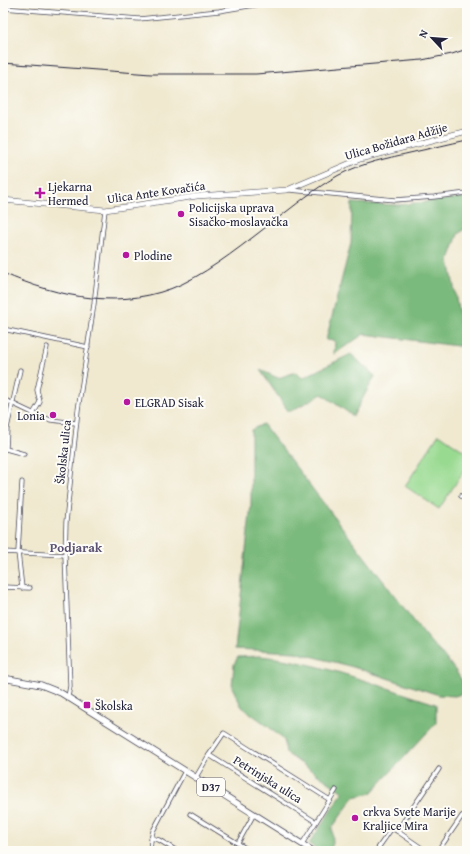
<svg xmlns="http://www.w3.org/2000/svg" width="470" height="854" font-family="'Gentium Book Plus',serif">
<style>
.green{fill:#99da91;stroke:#5e7e66}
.forest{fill:#7aba7b;stroke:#4e6e5b}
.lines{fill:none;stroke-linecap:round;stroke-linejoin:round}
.street-casing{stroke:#414051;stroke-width:5}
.secondary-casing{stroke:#414051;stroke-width:6}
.primary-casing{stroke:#414051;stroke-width:7}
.street{stroke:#fff;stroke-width:3.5}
.secondary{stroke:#fff;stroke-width:5}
.primary{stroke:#fff;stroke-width:5.5}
.rail{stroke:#22223b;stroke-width:1}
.poi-dot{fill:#b5179e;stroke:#fdfcf7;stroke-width:1.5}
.labels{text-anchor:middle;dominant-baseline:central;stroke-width:4;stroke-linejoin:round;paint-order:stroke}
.shield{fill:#fdfcf7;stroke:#646373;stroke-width:1}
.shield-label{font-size:11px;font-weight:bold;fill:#22223b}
.street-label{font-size:12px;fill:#22223b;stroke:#fdfcf7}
.poi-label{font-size:12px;fill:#22223b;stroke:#fdfcf7;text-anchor:start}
.neighbourhood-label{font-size:13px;font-weight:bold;fill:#5b5172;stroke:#fdfcf7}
</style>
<rect width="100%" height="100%" fill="#fdfcf7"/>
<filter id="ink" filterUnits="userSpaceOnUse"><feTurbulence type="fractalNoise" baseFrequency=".025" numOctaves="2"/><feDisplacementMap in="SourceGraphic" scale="8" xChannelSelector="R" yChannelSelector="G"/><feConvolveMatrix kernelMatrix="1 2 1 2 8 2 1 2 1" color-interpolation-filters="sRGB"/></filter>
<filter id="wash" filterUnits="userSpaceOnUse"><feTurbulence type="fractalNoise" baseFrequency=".012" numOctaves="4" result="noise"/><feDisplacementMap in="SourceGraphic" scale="16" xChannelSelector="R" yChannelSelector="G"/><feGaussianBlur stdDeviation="0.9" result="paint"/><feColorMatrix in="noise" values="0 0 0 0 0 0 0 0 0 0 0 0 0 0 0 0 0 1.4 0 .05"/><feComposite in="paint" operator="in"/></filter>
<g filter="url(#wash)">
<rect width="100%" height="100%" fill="#f0e9d0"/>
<g class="green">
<path d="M3,408L10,411L6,426L3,425Z"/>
<path d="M439,434L467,453V466L439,509L405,486Z"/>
</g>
<g class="forest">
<path d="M467,197V227L458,234L449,260L465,347L364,334L334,354L335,341L326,340L351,243L352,203L399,205Z"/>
<path d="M351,354L375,376L353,416L322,394L289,412L260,370L278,378L296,372L302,378Z"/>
<path d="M263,424L427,638C442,655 459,670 467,692L455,696L439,695L353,667L295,652L235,649L251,505V430Z"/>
<path d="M260,656C321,662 378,686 436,704V723L371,793L354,797L332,828L333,843L330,851H321L309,844L343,792L286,753L284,740L269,727L242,707L232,687L234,664L238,657Z"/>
</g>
</g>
<g filter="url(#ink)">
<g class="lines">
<defs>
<g id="street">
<path d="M3,8L139,19L219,11L267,3"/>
<path d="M290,190L395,200L434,197L467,193"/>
<path d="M3,329L88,347"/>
<path d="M20,370L7,428L6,449L24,454"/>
<path d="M3,399L41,417L51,420L76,423"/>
<path d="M33,414L40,402L37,390L47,347"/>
<path d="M461,496L467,500"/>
<path d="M3,552L65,555"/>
<path d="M3,587L30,588"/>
<path d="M22,588L18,552L22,482"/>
<path d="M68,697L70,686L65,555L66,522L78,410L94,304L105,210"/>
<path d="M209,755L224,733L330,800"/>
<path d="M196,777L209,755L316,822L302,844"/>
<path d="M190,814L250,851"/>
<path d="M316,822L336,790"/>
<path d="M397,831L426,851"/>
<path d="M151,838L159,840L177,851"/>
<path d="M238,843L254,814"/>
<path d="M150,851L151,840L153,831L185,771"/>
<path d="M376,851L392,828L397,831L439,769"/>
<path d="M438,851L462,816L467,813"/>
</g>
<path id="secondary" d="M3,200L105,210L197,196L287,190L360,159L467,131"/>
<path id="primary" d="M3,678L41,685L61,693L313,851"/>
</defs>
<use href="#street" class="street-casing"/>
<use href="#secondary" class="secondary-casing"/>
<use href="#primary" class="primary-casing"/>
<use href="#street" class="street"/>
<use href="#secondary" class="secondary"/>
<use href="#primary" class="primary"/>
<g class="rail">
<path d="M3,63L151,74H256L422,60L452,54L467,49"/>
<path d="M3,273C59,298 124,311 182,284C215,268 245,243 274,221C296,205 315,188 339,175C362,163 388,158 414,152C432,148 449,144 467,140"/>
</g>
</g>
</g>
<g class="poi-dot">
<path d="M38 187h4v4h4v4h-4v4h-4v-4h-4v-4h4z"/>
<circle cx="181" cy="214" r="4"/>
<circle cx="126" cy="255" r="4"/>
<circle cx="127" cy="402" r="4"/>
<circle cx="53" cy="415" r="4"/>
<rect x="83" y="701" width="8" height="8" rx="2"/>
<circle cx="355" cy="818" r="4"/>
</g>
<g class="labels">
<rect class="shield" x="197" y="778" width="28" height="18" rx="3"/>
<g class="shield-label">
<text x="211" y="787">D37</text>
</g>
<g class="street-label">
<text transform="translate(396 141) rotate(-16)">Ulica Božidara Adžije</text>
<text transform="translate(156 192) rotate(-8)">Ulica Ante Kovačića</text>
<text transform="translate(63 452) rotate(-84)">Školska ulica</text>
<text transform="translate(268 779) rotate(32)">Petrinjska ulica</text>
</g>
<g class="poi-label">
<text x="48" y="186">Ljekarna<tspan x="48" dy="14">Hermed</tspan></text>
<text x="189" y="207">Policijska uprava<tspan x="189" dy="14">Sisačko-moslavačka</tspan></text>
<text x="134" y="255">Plodine</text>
<text x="135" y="402">ELGRAD Sisak</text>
<text x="45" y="415" text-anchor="end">Lonia</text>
<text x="95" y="705">Školska</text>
<text x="363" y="811">crkva Svete Marije<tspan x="363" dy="14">Kraljice Mira</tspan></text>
</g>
<g class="neighbourhood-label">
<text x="76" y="547">Podjarak</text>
</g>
</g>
<rect width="470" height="854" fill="none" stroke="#fdfcf7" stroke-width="16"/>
<g transform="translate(432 38) rotate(296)" stroke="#fdfcf7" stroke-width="3" paint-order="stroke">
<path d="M0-3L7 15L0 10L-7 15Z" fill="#22223b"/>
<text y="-6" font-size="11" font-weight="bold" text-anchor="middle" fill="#22223b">N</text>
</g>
</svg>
